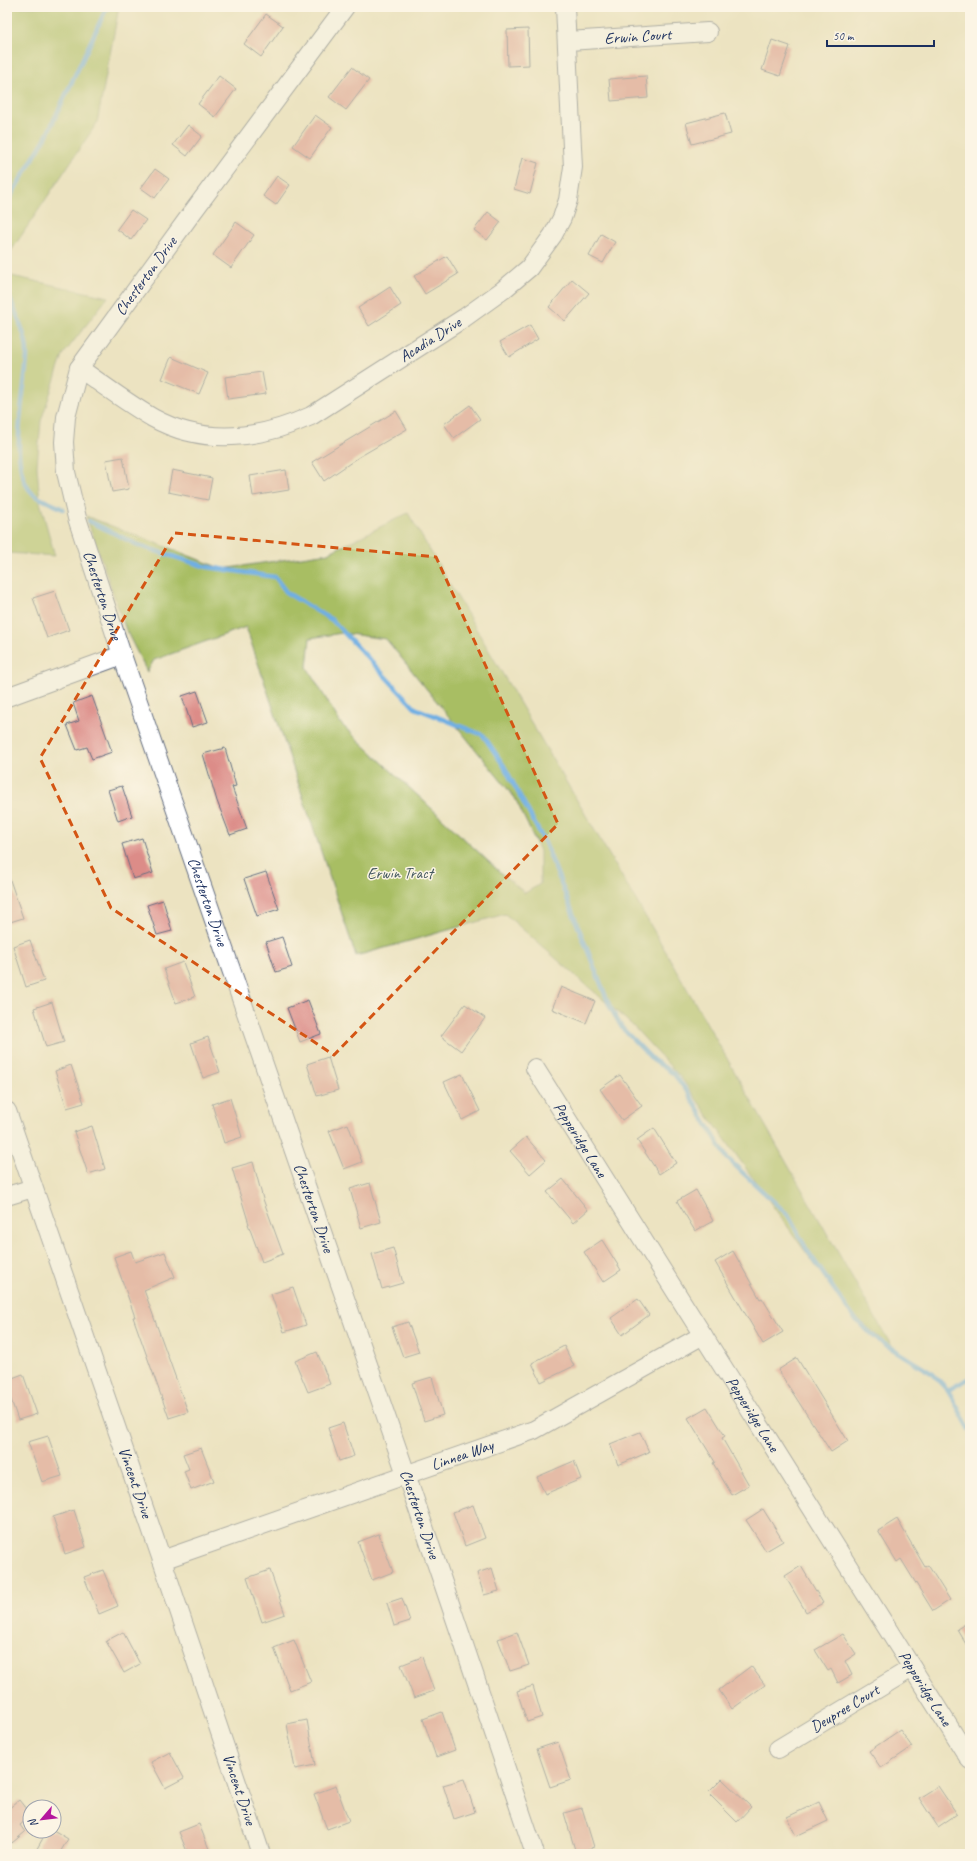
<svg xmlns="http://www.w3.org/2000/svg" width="977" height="1861" font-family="Caveat,sans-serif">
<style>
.green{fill:#a8be63;stroke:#627660;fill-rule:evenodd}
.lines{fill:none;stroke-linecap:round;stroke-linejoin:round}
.stream{stroke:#6fafe3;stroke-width:4.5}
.building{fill:#dc8c88}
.minor-casing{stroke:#646e81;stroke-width:20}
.minor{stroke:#fff;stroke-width:18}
.marked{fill:none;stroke:#d45514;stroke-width:3;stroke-dasharray:8 5;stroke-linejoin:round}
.labels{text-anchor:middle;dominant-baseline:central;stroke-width:3;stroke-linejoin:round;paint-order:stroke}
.street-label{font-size:16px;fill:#1b2f5e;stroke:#fcf5e5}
.park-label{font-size:16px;fill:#455a60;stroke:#fcf5e5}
</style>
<rect width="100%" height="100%" fill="#fcf5e5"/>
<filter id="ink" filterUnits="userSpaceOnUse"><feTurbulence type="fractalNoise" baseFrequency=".025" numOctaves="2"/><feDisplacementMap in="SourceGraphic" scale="8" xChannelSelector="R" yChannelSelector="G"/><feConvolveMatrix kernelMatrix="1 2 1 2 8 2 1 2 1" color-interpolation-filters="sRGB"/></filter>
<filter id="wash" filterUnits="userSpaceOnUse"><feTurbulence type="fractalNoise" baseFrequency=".012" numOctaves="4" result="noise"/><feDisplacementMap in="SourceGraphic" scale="16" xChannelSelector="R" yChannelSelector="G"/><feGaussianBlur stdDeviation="0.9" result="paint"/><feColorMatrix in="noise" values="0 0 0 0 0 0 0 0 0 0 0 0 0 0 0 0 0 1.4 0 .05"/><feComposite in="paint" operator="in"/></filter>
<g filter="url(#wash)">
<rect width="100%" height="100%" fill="#ece3c1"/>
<g class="green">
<path d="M7,7H119L97,123L7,257Z"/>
<path d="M7,275L108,297L63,355L41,421L37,466L40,502L55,556L7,553Z"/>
<path d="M408,513L654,931L895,1352L845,1307L682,1079L632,1025L505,914L356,956L246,627L154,660L147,672L126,630L86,516L223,569L328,553ZM342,633L386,639L515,798L540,851V884L525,893L503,875L341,724L307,667L310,638Z"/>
</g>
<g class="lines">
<g class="stream">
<path d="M7,202L46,137L107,7"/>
<path d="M7,291C13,307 27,335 27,352C27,387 5,467 33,494C41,500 54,504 63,509"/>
<path d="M89,521L140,546L207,567L275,577L287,593L332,620L415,708L483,735L504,766L545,843L610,1007L622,1028L653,1060L673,1073L689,1094L727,1158L788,1215L807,1250L853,1317L878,1340L933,1374L948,1390L970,1430"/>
<path d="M948,1390L970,1378"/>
</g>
</g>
<g id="blocks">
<g class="building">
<path d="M266,14L283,26L261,57L244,44Z"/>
<path d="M528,29L529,65L508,66L507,30Z"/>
<path d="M772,40L790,46L780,76L762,70Z"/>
<path d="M352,67L369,80L346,110L329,97Z"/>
<path d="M219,76L236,89L215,117L198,104Z"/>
<path d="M646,76L648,98L611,101L609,79Z"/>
<path d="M725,113L731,134L692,144L686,123Z"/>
<path d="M315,115L332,127L310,158L293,146Z"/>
<path d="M188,125L202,136L187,156L173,145Z"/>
<path d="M522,158L538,163L530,194L514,189Z"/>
<path d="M155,169L169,179L155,198L141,188Z"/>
<path d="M277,176L290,185L276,205L263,196Z"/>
<path d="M131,210L146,220L131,240L117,229Z"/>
<path d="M488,212L501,222L487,240L474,230Z"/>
<path d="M236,222L254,235L231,268L213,255Z"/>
<path d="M601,234L615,242L603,263L589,256Z"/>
<path d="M447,256L458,274L425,294L414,276Z"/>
<path d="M572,279L589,293L565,321L549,307Z"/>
<path d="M390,287L401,305L369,326L358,308Z"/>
<path d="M530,325L538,339L509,357L500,342Z"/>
<path d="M171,357L208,373L199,394L162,379Z"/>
<path d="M262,372L266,394L228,399L225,377Z"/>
<path d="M470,405L480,419L454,438L444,424Z"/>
<path d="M396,411L407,429L359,457L324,481L312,462Z"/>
<path d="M123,457L129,489L112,492L106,460Z"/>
<path d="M172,470L212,478L208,500L168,492Z"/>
<path d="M286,470L289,490L253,496L250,476Z"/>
<path d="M55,591L69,630L47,638L33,598Z"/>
<path d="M197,691L208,722L192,727L182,696Z"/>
<path d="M92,696L112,752L92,759L87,747L77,750L67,725L79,721L73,703Z"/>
<path d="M225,748L236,786L232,787L247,829L230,835L217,801L203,754Z"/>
<path d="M122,786L132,816L118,821L108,790Z"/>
<path d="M142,838L153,873L133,879L122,844Z"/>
<path d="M266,872L279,909L257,916L244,879Z"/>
<path d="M7,877H9L23,918L7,923Z"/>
<path d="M163,900L172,931L157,935L147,905Z"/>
<path d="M282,937L292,967L276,972L266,942Z"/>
<path d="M30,940L44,981L26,987L13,946Z"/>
<path d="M183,962L195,997L176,1003L164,969Z"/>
<path d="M561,987L595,1001L586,1023L552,1009Z"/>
<path d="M308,1000L321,1034L300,1042L287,1008Z"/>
<path d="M52,1002L64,1042L46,1047L34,1008Z"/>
<path d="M465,1004L485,1018L461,1051L441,1036Z"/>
<path d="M208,1037L220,1072L203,1078L191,1043Z"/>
<path d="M328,1057L338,1090L317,1096L307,1064Z"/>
<path d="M71,1065L84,1103L67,1108L55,1071Z"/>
<path d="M462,1074L480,1111L462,1120L444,1082Z"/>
<path d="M620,1075L642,1106L622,1120L600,1089Z"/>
<path d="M230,1098L242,1137L224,1143L212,1104Z"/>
<path d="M348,1124L362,1162L344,1169L329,1131Z"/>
<path d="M92,1126L105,1169L88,1174L74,1132Z"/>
<path d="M654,1128L676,1163L659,1174L637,1140Z"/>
<path d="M526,1137L546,1160L530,1174L510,1151Z"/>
<path d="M253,1162L263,1199L283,1254L262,1262L248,1224H249L232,1168Z"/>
<path d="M563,1179L588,1210L573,1223L547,1192Z"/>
<path d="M370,1183L381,1222L361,1228L350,1189Z"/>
<path d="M696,1190L713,1221L695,1231L677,1201Z"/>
<path d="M602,1240L621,1270L603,1282L584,1252Z"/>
<path d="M393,1248L403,1283L382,1289L372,1254Z"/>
<path d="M131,1251L135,1262L165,1252L175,1277L144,1290L188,1412L169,1418L133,1317H135L114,1257Z"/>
<path d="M733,1251L760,1299L762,1298L783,1332L763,1344L715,1262Z"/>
<path d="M293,1287L306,1325L284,1332L271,1294Z"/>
<path d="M638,1299L649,1315L622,1335L611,1318Z"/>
<path d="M408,1322L419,1352L403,1357L392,1327Z"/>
<path d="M564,1346L574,1366L541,1382L532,1363Z"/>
<path d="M317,1352L330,1384L308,1392L295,1361Z"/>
<path d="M797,1358L848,1441L831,1452L778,1370Z"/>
<path d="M23,1374L37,1414L18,1420L7,1388V1380Z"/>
<path d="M432,1377L443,1415L424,1421L412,1383Z"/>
<path d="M707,1407L725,1436L722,1438L749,1485L732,1495L713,1463L715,1462L688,1418Z"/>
<path d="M343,1423L354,1456L339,1461L328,1428Z"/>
<path d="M640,1432L649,1452L618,1465L610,1444Z"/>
<path d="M48,1436L62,1476L42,1482L28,1442Z"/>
<path d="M201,1448L214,1481L191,1490L184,1471L189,1469L183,1454Z"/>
<path d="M574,1461L581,1479L545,1494L537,1477Z"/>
<path d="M473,1505L485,1538L465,1546L453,1512Z"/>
<path d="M763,1509L783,1541L766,1551L746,1520Z"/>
<path d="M74,1510L86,1547L65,1554L53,1517Z"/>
<path d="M897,1519L925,1567L928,1565L950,1600L933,1611L901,1559L897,1562L878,1531Z"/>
<path d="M379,1534L393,1572L372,1580L358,1542Z"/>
<path d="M801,1566L823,1603L806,1612L785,1576Z"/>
<path d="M492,1568L499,1591L484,1595L477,1573Z"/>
<path d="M103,1570L118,1606L99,1614L84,1577Z"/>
<path d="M270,1570L285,1614L262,1622L247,1578Z"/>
<path d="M402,1598L410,1621L394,1626L387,1603Z"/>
<path d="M970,1621V1651L957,1629Z"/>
<path d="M123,1632L140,1664L124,1673L106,1641Z"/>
<path d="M517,1632L529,1665L510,1671L498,1639Z"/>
<path d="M843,1634L856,1654L845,1661L852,1675L838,1683L831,1669L828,1671L815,1650Z"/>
<path d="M294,1640L311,1682L290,1690L274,1648Z"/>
<path d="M422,1657L434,1691L414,1698L401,1665Z"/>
<path d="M751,1666L765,1685L732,1709L719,1690Z"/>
<path d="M533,1686L542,1717L527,1722L517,1691Z"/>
<path d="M442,1712L455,1750L436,1757L423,1719Z"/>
<path d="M307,1720L315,1765L295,1769L287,1724Z"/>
<path d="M900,1730L912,1747L881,1768L869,1751Z"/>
<path d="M558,1742L571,1780L550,1787L537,1749Z"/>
<path d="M170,1752L184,1778L165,1788L151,1762Z"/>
<path d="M464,1779L475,1812L454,1819L443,1785Z"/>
<path d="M722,1779L751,1807L737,1822L708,1793Z"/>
<path d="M336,1786L349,1821L327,1829L314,1794Z"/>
<path d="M938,1786L957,1814L938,1827L919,1798Z"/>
<path d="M19,1800L30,1814V1817L20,1825L25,1832L12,1843L7,1836V1810Z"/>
<path d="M819,1802L828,1821L796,1836L787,1817Z"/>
<path d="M582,1808L594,1847L576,1853L564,1813Z"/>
<path d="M199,1824L211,1854H188L179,1832Z"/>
<path d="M47,1831H55L68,1839L59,1854H34Z"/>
</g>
</g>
</g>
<g filter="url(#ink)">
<use href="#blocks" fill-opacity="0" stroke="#646e81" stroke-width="1"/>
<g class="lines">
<defs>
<g id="minor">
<path id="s1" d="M345,7L189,217L79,368L66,417L64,442L66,472L77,518L122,655L406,1474L535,1854"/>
<path id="s2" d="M568,41L708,32"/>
<path id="s3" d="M79,368C103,385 127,403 153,418C204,446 260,439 311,416L464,318L503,290L529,268L553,235L562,218L568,200L573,167L565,7"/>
<path d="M7,697L122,655"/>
<path id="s4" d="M535,1068L970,1760"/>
<path id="s5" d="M7,1111L162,1560L261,1854"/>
<path d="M7,1196L33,1188"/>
<path id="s6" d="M162,1560L534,1430L703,1335"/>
<path id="s7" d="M778,1749L912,1668"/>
</g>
</defs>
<use href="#minor" class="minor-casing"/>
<use href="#minor" class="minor"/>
</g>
</g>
<path d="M0 0H977V1861H0ZM175,533L436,557L558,824L334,1055L111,908L40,758Z" fill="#ece3c1" fill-opacity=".55" fill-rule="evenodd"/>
<path class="marked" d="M175,533L436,557L558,824L334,1055L111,908L40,758Z"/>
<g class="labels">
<g class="street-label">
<text stroke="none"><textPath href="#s2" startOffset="70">Erwin Court</textPath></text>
<text transform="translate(146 276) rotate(-54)">Chesterton Drive</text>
<text stroke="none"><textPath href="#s3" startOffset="395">Acadia Drive</textPath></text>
<text stroke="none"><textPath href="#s1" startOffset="683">Chesterton Drive</textPath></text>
<text stroke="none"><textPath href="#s1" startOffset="1007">Chesterton Drive</textPath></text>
<text stroke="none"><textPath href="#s4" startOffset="85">Pepperidge Lane</textPath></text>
<text stroke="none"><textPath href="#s1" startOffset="1331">Chesterton Drive</textPath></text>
<text stroke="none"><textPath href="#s4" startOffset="409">Pepperidge Lane</textPath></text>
<text stroke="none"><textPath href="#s6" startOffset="318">Linnea Way</textPath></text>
<text stroke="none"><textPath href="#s5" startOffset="393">Vincent Drive</textPath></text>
<text stroke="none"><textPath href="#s1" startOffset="1655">Chesterton Drive</textPath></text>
<text stroke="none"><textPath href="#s4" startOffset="733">Pepperidge Lane</textPath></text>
<text stroke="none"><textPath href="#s7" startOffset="78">Deupree Court</textPath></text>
<text stroke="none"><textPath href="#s5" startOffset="717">Vincent Drive</textPath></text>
</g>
<g class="park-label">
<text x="400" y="873">Erwin Tract</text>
</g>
</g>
<rect width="977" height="1861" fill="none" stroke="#fcf5e5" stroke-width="24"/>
<g transform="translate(42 1819) rotate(242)"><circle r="19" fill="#fcf5e5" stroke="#a2a6af"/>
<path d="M0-3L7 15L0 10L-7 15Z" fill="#b5179e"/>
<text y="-6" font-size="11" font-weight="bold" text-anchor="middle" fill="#1b2f5e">N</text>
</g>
<path d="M827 40v6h107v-6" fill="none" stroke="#1b2f5e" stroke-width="2"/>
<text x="833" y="40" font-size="12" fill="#1b2f5e" stroke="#fcf5e5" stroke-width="3" paint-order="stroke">50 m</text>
</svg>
